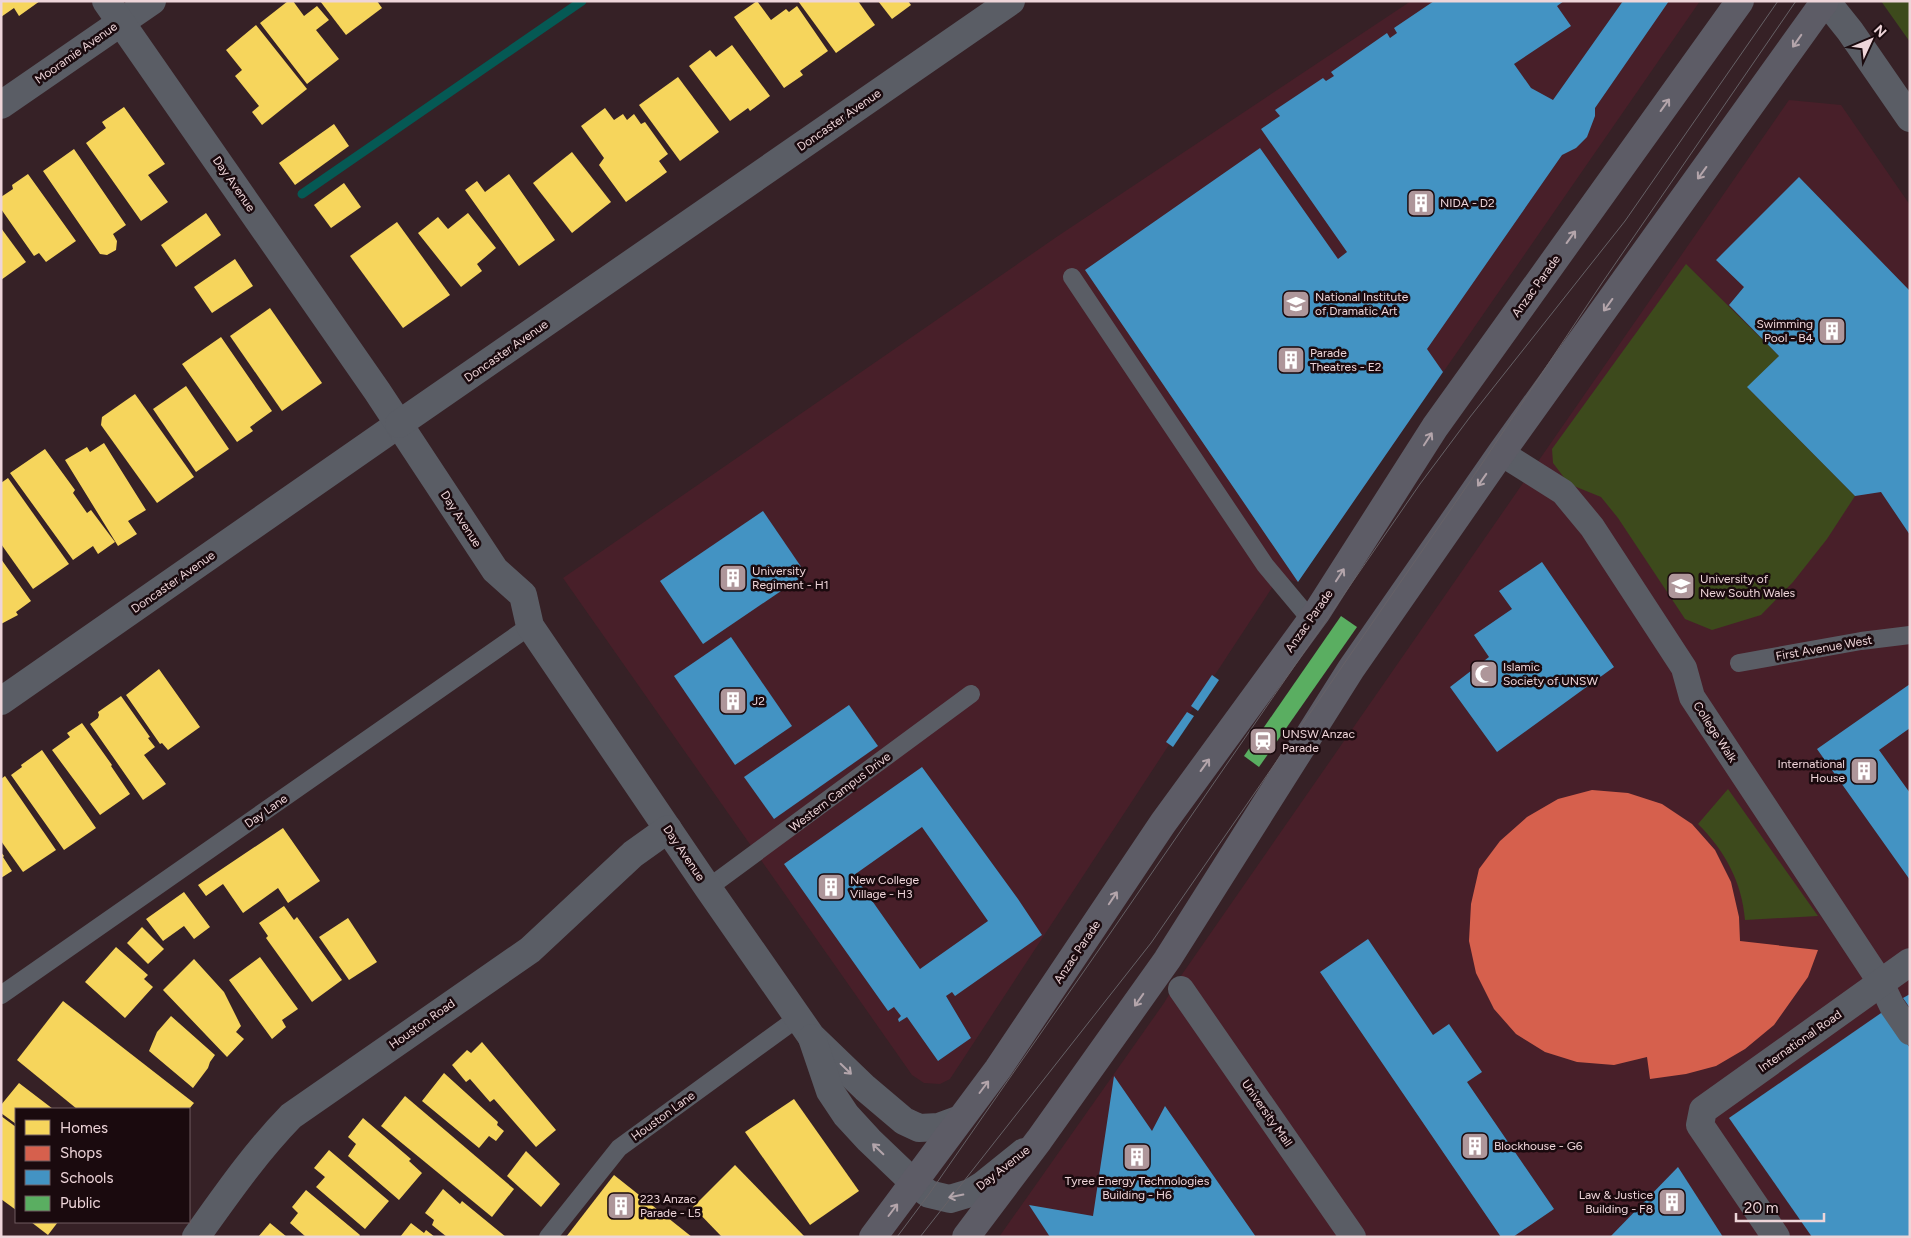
<svg xmlns="http://www.w3.org/2000/svg" width="1911" height="1238" font-family="Figtree,sans-serif">
<style>
.built{fill:#481f29}
.green{fill:#3d4a1c}
.homes{fill:#f6d55c}
.shops{fill:#d6604d}
.schools{fill:#4393c3;fill-rule:evenodd}
.public{fill:#5aae61}
.lines{fill:none;stroke-linecap:round;stroke-linejoin:round}
.stream{stroke:#055954;stroke-width:9}
.service{stroke:#5a5d65;stroke-width:18}
.pedestrian{stroke:#5a5d65;stroke-width:26}
.minor{stroke:#5a5d65;stroke-width:28}
.tertiary{stroke:#5a5d65;stroke-width:28}
.primary{stroke:#5d5c66;stroke-width:28}
.tram{stroke:#666166;stroke-width:1}
.oneway{stroke:#b4a5ab}
.oneway2{stroke:#b3a5ab}
.labels{text-anchor:middle;dominant-baseline:central;stroke-width:5;stroke-linejoin:round;paint-order:stroke}
.street-label{font-size:12px;fill:#eed5d9;stroke:#1a0a0e}
.poi-label{font-size:12px;fill:#eed5d9;stroke:#1a0a0e;text-anchor:start}
</style>
<rect width="100%" height="100%" fill="#362126"/>
<g class="built">
<path d="M1411,1H1700L1298,582L1279,577L950,1079L940,1084L924,1083L912,1075L563,578L1058,236Z"/>
<path d="M1789,100L1841,105L1910,205V1237H999L1164,1003L1176,983Z"/>
</g>
<g class="green">
<path d="M1881,1H1910V42Z"/>
<path d="M1686,264L1779,356L1748,388L1855,496L1827,539L1793,582L1761,615L1712,630L1685,619L1618,518L1601,497L1569,484L1553,463L1552,449Z"/>
<path d="M1728,789L1818,916L1745,920C1742,882 1725,851 1698,824Z"/>
</g>
<g class="homes">
<path d="M1,1H40L19,16L14,8L1,17Z"/>
<path d="M288,1H293L304,16L317,6L329,20L316,30L339,59L307,84L260,23Z"/>
<path d="M320,1H377L382,8L346,35Z"/>
<path d="M757,1L771,20L786,9L789,12L797,6L828,51L800,71L803,75L784,88L734,17Z"/>
<path d="M798,1H858L875,25L836,53Z"/>
<path d="M878,1H908L911,5L892,19Z"/>
<path d="M256,25L307,89L262,125L252,112L259,106L235,76L242,70L226,50Z"/>
<path d="M732,45L770,96L750,111L748,108L730,121L689,66L710,50L716,57Z"/>
<path d="M678,77L719,132L680,161L639,105Z"/>
<path d="M124,107L165,164L148,175L168,202L141,221L86,143L106,128L102,122Z"/>
<path d="M605,108L614,120L623,114L627,120L634,114L641,124L645,122L668,154L659,161L667,172L626,202L599,165L604,158L581,126Z"/>
<path d="M334,124L349,146L295,185L279,163Z"/>
<path d="M74,149L126,225L113,234L117,241L116,250L107,255L100,254L43,171Z"/>
<path d="M572,152L611,202L572,233L533,183Z"/>
<path d="M28,174L76,241L46,262L39,253L34,256L1,209V197L13,189L12,185Z"/>
<path d="M509,174L555,240L519,266L465,190L477,181L485,192Z"/>
<path d="M344,183L361,207L331,228L314,205Z"/>
<path d="M206,213L221,235L176,267L161,245Z"/>
<path d="M468,213L496,248L477,264L482,271L461,287L418,233L438,217L448,229Z"/>
<path d="M397,222L450,295L403,328L350,256Z"/>
<path d="M1,228L26,262L1,280Z"/>
<path d="M235,259L253,286L212,313L194,287Z"/>
<path d="M270,308L322,383L282,411L230,336Z"/>
<path d="M221,337L272,411L250,427L253,431L237,442L182,364Z"/>
<path d="M186,386L229,449L196,472L153,409Z"/>
<path d="M135,394L194,477L157,503L101,425L102,417Z"/>
<path d="M104,443L146,510L128,521L137,534L118,546L65,460L87,447L90,452Z"/>
<path d="M45,449L75,490L73,493L87,513L91,510L115,542L98,554L93,546L73,560L10,473Z"/>
<path d="M8,478L69,564L33,589L1,544V483Z"/>
<path d="M1,559L31,601L16,612L18,615L1,624Z"/>
<path d="M159,669L200,727L168,750L162,743L160,744L126,695Z"/>
<path d="M121,696L150,737L148,738L155,747L144,755L166,784L143,800L90,724L98,718L99,715L98,712Z"/>
<path d="M82,723L112,765L111,766L130,794L100,815L52,750L70,737L67,733Z"/>
<path d="M42,750L96,828L64,850L11,775L22,767L21,765Z"/>
<path d="M5,776L56,850L23,872L1,841V779Z"/>
<path d="M283,828L320,881L288,903L278,888L243,913L223,884L206,896L198,885Z"/>
<path d="M1,852L4,856L3,857L12,871L1,878Z"/>
<path d="M184,892L210,927L194,939L184,926L163,941L146,919Z"/>
<path d="M284,906L294,920L297,917L342,980L312,1002L266,938L268,936L259,923Z"/>
<path d="M348,918L377,962L349,980L319,937Z"/>
<path d="M142,927L164,949L148,964L127,943Z"/>
<path d="M116,947L148,975L144,979L153,987L125,1018L85,982Z"/>
<path d="M260,957L298,1009L282,1020L286,1027L272,1039L229,980Z"/>
<path d="M194,959L224,992L241,1026L236,1032L244,1039L227,1057L163,990Z"/>
<path d="M63,1001L194,1103L189,1109H77L17,1060Z"/>
<path d="M171,1016L215,1055L210,1062L208,1068L193,1088L149,1051L157,1032Z"/>
<path d="M482,1042L556,1130L536,1147L494,1099L490,1102L470,1079L466,1082L452,1065L467,1050L471,1053Z"/>
<path d="M444,1073L498,1122L497,1125L504,1131L496,1141L489,1136L479,1148L422,1101Z"/>
<path d="M19,1083L53,1109H16V1124L1,1113V1105Z"/>
<path d="M405,1096L514,1189L492,1217L381,1126Z"/>
<path d="M794,1099L859,1191L810,1225L745,1132Z"/>
<path d="M1,1116L16,1127V1210L1,1199Z"/>
<path d="M363,1118L411,1159L409,1161L422,1173L399,1200L348,1156L356,1144L348,1137Z"/>
<path d="M329,1150L389,1201L365,1229L316,1187L325,1177L314,1168Z"/>
<path d="M526,1151L560,1184L541,1207L507,1176Z"/>
<path d="M735,1165L805,1237H722L693,1207Z"/>
<path d="M614,1175L692,1237H566Z"/>
<path d="M443,1189L460,1204L462,1201L506,1237H447L432,1225L434,1220L425,1213Z"/>
<path d="M306,1190L360,1235L359,1237H306L290,1223L298,1213L292,1207Z"/>
<path d="M31,1222H58L48,1235Z"/>
<path d="M270,1223L287,1237H258Z"/>
<path d="M411,1223L424,1233L426,1230L435,1237H400Z"/>
</g>
<path class="shops" d="M1592,790L1628,793L1662,804L1692,824L1715,850L1731,882L1739,917L1740,941L1818,950L1808,977L1774,1025L1745,1049L1716,1066L1686,1074L1650,1079L1647,1057L1614,1065L1577,1062L1545,1052L1516,1034L1494,1009L1476,973L1469,941L1471,904L1479,869L1500,841L1527,817L1558,799Z"/>
<g class="schools">
<path d="M1434,1H1564L1557,6L1571,26L1514,64L1531,88L1553,100L1623,1H1669L1595,108V116L1587,137L1576,148L1562,155L1427,349L1443,372L1298,582L1085,270L1260,148L1338,259L1347,252L1261,129L1280,116L1275,110L1323,78L1326,81L1334,76L1331,72L1387,33L1390,38L1397,33L1394,28Z"/>
<path d="M1799,177L1910,291V535L1881,492L1855,496L1747,387L1779,356L1729,305L1744,287L1716,260Z"/>
<path d="M763,511L806,574L703,644L660,581Z"/>
<path d="M1542,562L1614,667L1497,752L1450,687L1489,657L1474,635L1512,609L1499,591Z"/>
<path d="M731,637L792,726L735,765L674,676Z"/>
<path d="M1212,675L1219,680L1198,711L1191,706Z"/>
<path d="M1910,684V728L1879,750L1910,793V880L1817,749Z"/>
<path d="M849,705L878,746L774,819L744,777Z"/>
<path d="M1187,712L1194,716L1173,747L1166,742Z"/>
<path d="M922,767L1018,899L1042,935L955,996L952,992L946,996L971,1038L938,1061L907,1017L899,1022L898,1019L901,1016L894,1007L888,1011L784,864ZM922,827L988,921L920,969L854,875Z"/>
<path d="M1368,939L1433,1035L1449,1024L1482,1072L1467,1082L1554,1209L1513,1237H1501L1320,972Z"/>
<path d="M1910,994V1008L1903,998Z"/>
<path d="M1884,1011L1910,1048V1237H1812L1729,1118Z"/>
<path d="M1114,1076L1152,1131L1165,1106L1256,1237H1050L1029,1205L1093,1216Z"/>
<path d="M1678,1167L1723,1237H1610Z"/>
</g>
<path class="public" d="M1341,616L1357,627L1259,767L1244,756Z"/>
<g class="lines">
<path class="stream" d="M302,194L582,1"/>
<g class="service">
<path d="M1072,277L1265,565L1311,620"/>
<path d="M1739,663L1861,641L1910,635"/>
<path d="M708,888L971,694"/>
<path d="M1,995L530,626"/>
<path d="M548,1237L619,1148L799,1017"/>
</g>
<g class="pedestrian">
<path d="M1501,453L1563,492L1592,527L1684,668L1692,697L1881,983L1892,1006L1910,1032"/>
<path d="M1181,989L1353,1237"/>
</g>
<g class="minor">
<path d="M1,105L152,1"/>
<path d="M1,701L399,424"/>
<path d="M1776,1237L1700,1125L1703,1110L1910,962"/>
</g>
<g class="tertiary">
<path d="M106,1L377,391L495,570L523,595L530,626L708,888L811,1036L865,1088L904,1121L919,1128L939,1127L958,1120"/>
<path d="M1826,1L1850,31L1910,118"/>
<path d="M399,424L1011,1"/>
<path d="M812,1038L830,1091L846,1115L869,1140L914,1183L929,1194L950,1199L970,1193L983,1185L1024,1152"/>
<path d="M196,1237C226,1195 255,1153 291,1116L530,950L633,854L668,829"/>
</g>
<g class="primary">
<path d="M873,1237L998,1069L1163,823L1317,612L1435,427L1740,1"/>
<path d="M966,1237L1039,1140L1167,960L1351,669L1501,453L1825,1"/>
</g>
<g class="tram">
<path d="M897,1237L929,1194L1098,951L1420,484L1470,417L1625,221L1778,1"/>
<path d="M920,1237L1151,943L1469,483L1602,283L1796,1"/>
</g>
</g>
<defs><path id="oneway-shaft" d="M-6 0H5M1.5-3L5.5 0L1.5 3" fill="none" stroke-width="1.6" stroke-linecap="round" stroke-linejoin="round" transform="scale(1.25)"/></defs>
<g class="oneway">
<use href="#oneway-shaft" transform="translate(1797 41) rotate(125)"/>
<use href="#oneway-shaft" transform="translate(1665 105) rotate(-54)"/>
<use href="#oneway-shaft" transform="translate(1702 173) rotate(126)"/>
<use href="#oneway-shaft" transform="translate(1571 237) rotate(-54)"/>
<use href="#oneway-shaft" transform="translate(1608 305) rotate(126)"/>
<use href="#oneway-shaft" transform="translate(1428 439) rotate(-57)"/>
<use href="#oneway-shaft" transform="translate(1482 480) rotate(125)"/>
<use href="#oneway-shaft" transform="translate(1340 575) rotate(-57)"/>
<use href="#oneway-shaft" transform="translate(1205 765) rotate(-54)"/>
<use href="#oneway-shaft" transform="translate(1113 898) rotate(-56)"/>
<use href="#oneway-shaft" transform="translate(1139 1000) rotate(125)"/>
<use href="#oneway-shaft" transform="translate(984 1087) rotate(-53)"/>
<use href="#oneway-shaft" transform="translate(893 1210) rotate(-53)"/>
</g>
<g class="oneway2">
<use href="#oneway-shaft" transform="translate(846 1069) rotate(44)"/>
<use href="#oneway-shaft" transform="translate(878 1149) rotate(-136)"/>
<use href="#oneway-shaft" transform="translate(956 1196) rotate(169)"/>
</g>
<defs>
<symbol id="building-square" viewBox="-11 -11 22 22"><rect x="-9" y="-9" width="18" height="18" rx="4" fill="#ae969a" stroke="#1a0a0e"/><path d="M-4-6H4V6H1V3H-1V6H-4ZM-2.5-4.3h1.7v1.8h-1.7ZM.8-4.3h1.7v1.8H.8ZM-2.5-1h1.7V.8h-1.7ZM.8-1h1.7V.8H.8Z" fill="#fff"/></symbol>
<symbol id="university-square" viewBox="-11 -11 22 22"><rect x="-9" y="-9" width="18" height="18" rx="4" fill="#ae969a" stroke="#1a0a0e"/><path d="M0-5L7-2L0 1L-7-2ZM-4 1L0 2.5L4 1V4Q0 6-4 4Z" fill="#fff"/></symbol>
<symbol id="mosque-square" viewBox="-11 -11 22 22"><rect x="-9" y="-9" width="18" height="18" rx="4" fill="#ae969a" stroke="#1a0a0e"/><path d="M3.5-4.9A6 6 0 1 0 3.5 4.9A5 5 0 1 1 3.5-4.9Z" fill="#fff"/></symbol>
<symbol id="station-square" viewBox="-11 -11 22 22"><rect x="-9" y="-9" width="18" height="18" rx="4" fill="#ae969a" stroke="#1a0a0e"/><path d="M-3-6H3Q5-6 5-4V2Q5 4 3 4L4.5 6H3L1.5 4h-3L-3 6H-4.5L-3 4Q-5 4-5 2V-4Q-5-6-3-6ZM-3.5-4v3h7v-3ZM-3.5 1v1.5H-2V1ZM2 1v1.5H3.5V1Z" fill="#fff"/></symbol>
</defs>
<g fill-rule="evenodd">
<use href="#building-square" x="1405" y="187" width="32" height="32"/>
<use href="#university-square" x="1280" y="288" width="32" height="32"/>
<use href="#building-square" x="1816" y="315" width="32" height="32"/>
<use href="#building-square" x="1275" y="344" width="32" height="32"/>
<use href="#building-square" x="717" y="562" width="32" height="32"/>
<use href="#university-square" x="1665" y="570" width="32" height="32"/>
<use href="#mosque-square" x="1468" y="658" width="32" height="32"/>
<use href="#building-square" x="717" y="685" width="32" height="32"/>
<use href="#station-square" x="1247" y="725" width="32" height="32"/>
<use href="#building-square" x="1848" y="755" width="32" height="32"/>
<use href="#building-square" x="815" y="871" width="32" height="32"/>
<use href="#building-square" x="1459" y="1130" width="32" height="32"/>
<use href="#building-square" x="1121" y="1141" width="32" height="32"/>
<use href="#building-square" x="1656" y="1186" width="32" height="32"/>
<use href="#building-square" x="605" y="1190" width="32" height="32"/>
</g>
<g class="labels">
<g class="street-label">
<text transform="translate(76 53) rotate(-35)">Mooramie Avenue</text>
<text transform="translate(839 120) rotate(-35)">Doncaster Avenue</text>
<text transform="translate(234 184) rotate(55)">Day Avenue</text>
<text transform="translate(1536 286) rotate(-54)">Anzac Parade</text>
<text transform="translate(506 351) rotate(-35)">Doncaster Avenue</text>
<text transform="translate(461 519) rotate(57)">Day Avenue</text>
<text transform="translate(173 582) rotate(-35)">Doncaster Avenue</text>
<text transform="translate(1309 621) rotate(-55)">Anzac Parade</text>
<text transform="translate(1824 648) rotate(-10)">First Avenue West</text>
<text transform="translate(1715 732) rotate(57)">College Walk</text>
<text transform="translate(840 792) rotate(-37)">Western Campus Drive</text>
<text transform="translate(266 811) rotate(-35)">Day Lane</text>
<text transform="translate(684 853) rotate(56)">Day Avenue</text>
<text transform="translate(1077 952) rotate(-56)">Anzac Parade</text>
<text transform="translate(422 1024) rotate(-35)">Houston Road</text>
<text transform="translate(1800 1041) rotate(-35)">International Road</text>
<text transform="translate(1267 1113) rotate(55)">University Mall</text>
<text transform="translate(663 1116) rotate(-36)">Houston Lane</text>
<text transform="translate(1003 1168) rotate(-38)">Day Avenue</text>
</g>
<g class="poi-label">
<text x="1440" y="203">NIDA - D2</text>
<text x="1315" y="297">National Institute<tspan x="1315" dy="14">of Dramatic Art</tspan></text>
<text x="1813" y="324" text-anchor="end">Swimming<tspan x="1813" dy="14">Pool - B4</tspan></text>
<text x="1310" y="353">Parade<tspan x="1310" dy="14">Theatres - E2</tspan></text>
<text x="752" y="571">University<tspan x="752" dy="14">Regiment - H1</tspan></text>
<text x="1700" y="579">University of<tspan x="1700" dy="14">New South Wales</tspan></text>
<text x="1503" y="667">Islamic<tspan x="1503" dy="14">Society of UNSW</tspan></text>
<text x="752" y="701">J2</text>
<text x="1282" y="734">UNSW Anzac<tspan x="1282" dy="14">Parade</tspan></text>
<text x="1845" y="764" text-anchor="end">International<tspan x="1845" dy="14">House</tspan></text>
<text x="850" y="880">New College<tspan x="850" dy="14">Village - H3</tspan></text>
<text x="1494" y="1146">Blockhouse - G6</text>
<text x="1137" y="1181" text-anchor="middle">Tyree Energy Technologies<tspan x="1137" dy="14">Building - H6</tspan></text>
<text x="1653" y="1195" text-anchor="end">Law &amp; Justice<tspan x="1653" dy="14">Building - F8</tspan></text>
<text x="640" y="1199">223 Anzac<tspan x="640" dy="14">Parade - L5</tspan></text>
</g>
</g>
<rect width="1911" height="1238" fill="none" stroke="#eed5d9" stroke-width="5"/>
<rect x="15" y="1108" width="175" height="115" fill="#1a0a0e" stroke="#6f5b5f"/>
<rect x="25" y="1120" width="25" height="15" fill="#f6d55c" stroke="#6f5b5f"/>
<text x="60" y="1133" font-size="15" fill="#eed5d9">Homes</text>
<rect x="25" y="1146" width="25" height="15" fill="#d6604d" stroke="#6f5b5f"/>
<text x="60" y="1158" font-size="15" fill="#eed5d9">Shops</text>
<rect x="25" y="1170" width="25" height="15" fill="#4393c3" stroke="#6f5b5f"/>
<text x="60" y="1183" font-size="15" fill="#eed5d9">Schools</text>
<rect x="25" y="1196" width="25" height="15" fill="#5aae61" stroke="#6f5b5f"/>
<text x="60" y="1208" font-size="15" fill="#eed5d9">Public</text>
<g transform="translate(1871 40) rotate(46)" stroke="#1a0a0e" stroke-width="4" paint-order="stroke">
<path d="M0-4L9 19L0 12L-9 19Z" fill="#eed5d9"/>
<text y="-8" font-size="14" font-weight="bold" text-anchor="middle" fill="#eed5d9">N</text>
</g>
<path d="M1736 1213v8h88v-8" fill="none" stroke="#eed5d9" stroke-width="2.5"/>
<text x="1744" y="1213" font-size="15" fill="#eed5d9" stroke="#1a0a0e" stroke-width="4" paint-order="stroke">20 m</text>
</svg>
